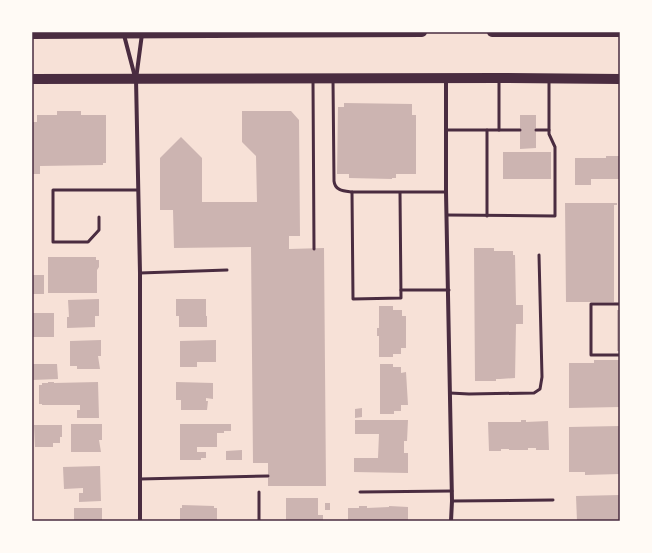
<svg xmlns="http://www.w3.org/2000/svg" width="652" height="553" font-family="'Varela Round',sans-serif">
<style>
.building{fill:#ccb4b1}
.lines{fill:none;stroke-linecap:round;stroke-linejoin:round}
.service{stroke:#4a2c40;stroke-width:3}
.minor{stroke:#4a2c40;stroke-width:4}
.primary{stroke:#4a2c40;stroke-width:10}
.neatline{fill:none;stroke:#4a2c40;stroke-width:1.5}
</style>
<rect width="100%" height="100%" fill="#f7e1d7"/>
<g class="building">
<path d="M344,103L412,104V115H416V174H396V178H392V179L349,178V174H337L338,107H344Z"/>
<path d="M57,111H81V115H106V163H103V165L40,166V174H32V122H37V115H57Z"/>
<path d="M242,111H291L299,120L300,236H289V249L324,248L326,486H268V463H253L251,247L174,248L173,210H160V158L181,137L202,158V202H257L256,156L242,142Z"/>
<path d="M520,115H536V148L520,149Z"/>
<rect x="503" y="152" width="48" height="27"/>
<path d="M606,156H620V179H591V185H575V158H606Z"/>
<path d="M565,203H617V205H614V302H566Z"/>
<path d="M474,248H494V251H513V255H515L516,305H523V324H516L515,378L500,379H496V381H475Z"/>
<path d="M48,257H96V260H99V267L97,270V293H48Z"/>
<rect x="32" y="275" width="12" height="19"/>
<path d="M99,299V316H95V327L67,328V317H69L68,300Z"/>
<path d="M176,299H206V316H207V327H179V316H176Z"/>
<path d="M379,306H393V310H402V316H406V348H401V354H393V357H379V336H377V328H379Z"/>
<rect x="617" y="310" width="3" height="41"/>
<rect x="32" y="313" width="22" height="24"/>
<path d="M101,340V356H98L100,369H77V366H70V341Z"/>
<path d="M216,340V362H197V367H180V341Z"/>
<path d="M594,360H620V407L569,408V363H594Z"/>
<path d="M32,364H57L58,379L32,380Z"/>
<path d="M380,364H393V367H401V373L406,372L408,405H401V411H394V414H380Z"/>
<path d="M48,382H54V383L98,382L99,418H77V410H80V405H42V404H39V385H42V383H48Z"/>
<path d="M176,382L213,383V399L206,398V401H208L207,410H181V400H176Z"/>
<path d="M362,408V417L355,418V409Z"/>
<path d="M355,420H408L407,441H404V453H408V473L354,472V458H378L379,434H355Z"/>
<path d="M521,420H526V422L548,421L549,450H536V448H528V450H509V449H501V451H489L488,422H521Z"/>
<path d="M71,424H102V440H99L101,452H71Z"/>
<path d="M180,424H231V431H224V433H217V447H197V452H206V458H201V460H180Z"/>
<path d="M34,425H62V437H60V443H53V447H35Z"/>
<path d="M620,426V474L585,475V472H569V427Z"/>
<path d="M242,450V460H226V451Z"/>
<path d="M100,466L101,501L79,502V493H83V488L64,489L63,467Z"/>
<path d="M620,495V521H577L576,496Z"/>
<path d="M286,498H318V515H323V521H286Z"/>
<rect x="325" y="503" width="5" height="7"/>
<path d="M182,505L214,506V508H217V521H180V508H182Z"/>
<path d="M359,506H367V508L389,507V506L408,507V521H348V508H359Z"/>
<rect x="74" y="508" width="28" height="13"/>
</g>
<g class="lines">
<g class="service">
<path d="M499,79V130"/>
<path d="M333,80L334,181C335,191 344,191 352,192"/>
<path d="M313,81L314,249"/>
<path d="M447,130H487V216"/>
<path d="M487,130H520"/>
<path d="M536,130H549"/>
<path d="M400,192L401,298L353,299L352,192C383,192 415,192 446,192"/>
<path d="M447,215L555,216V147L549,134V81"/>
<path d="M99,217V230L88,242H53V190H138"/>
<path d="M140,273L227,270"/>
<path d="M401,290H449"/>
<path d="M620,304H591V355H620"/>
<path d="M450,393L469,394L534,393L540,389L542,377L539,255"/>
<path d="M140,479L268,476"/>
<path d="M259,492V521"/>
<path d="M360,492L452,491"/>
<path d="M452,501L553,500"/>
</g>
<g class="minor">
<path d="M124,35L135,77"/>
<path d="M446,80V192L452,501L451,521"/>
<path d="M140,521V273L136,79L142,34"/>
</g>
<g class="primary">
<path d="M492,32H620"/>
<path d="M32,34L422,32"/>
<path d="M32,79L499,78L620,79"/>
</g>
</g>
<rect width="652" height="553" fill="none" stroke="#fffaf5" stroke-width="66"/>
<rect x="33" y="33" width="586" height="487" class="neatline"/>
</svg>
